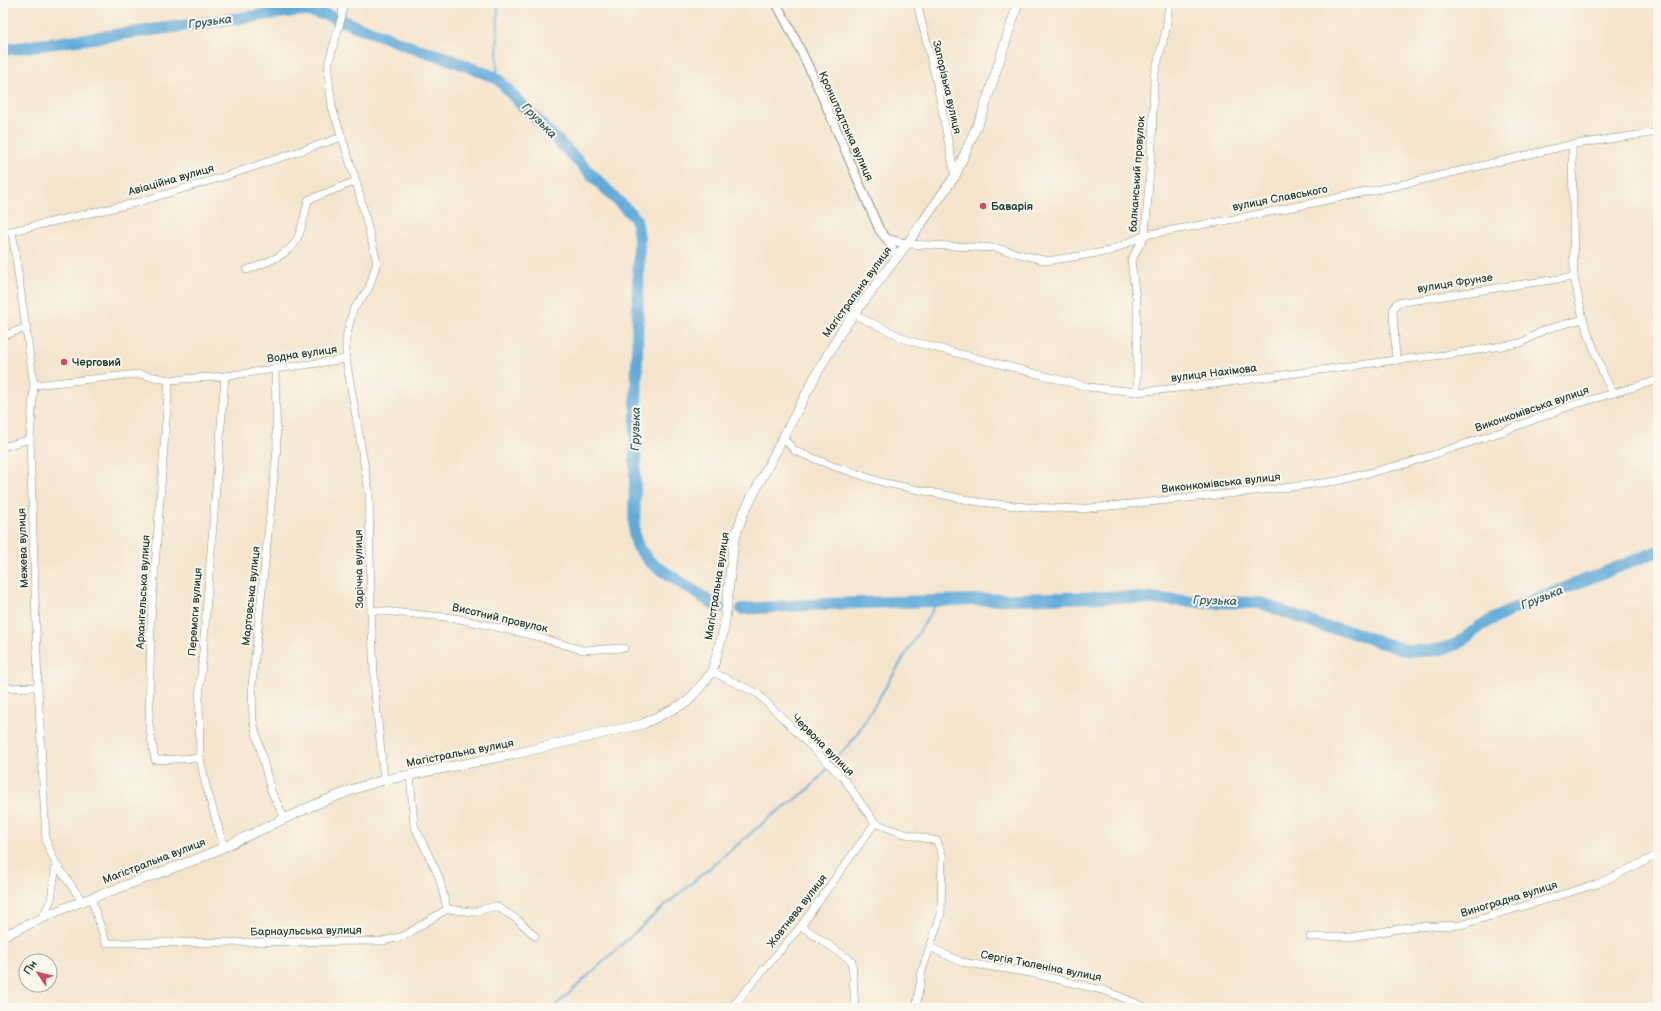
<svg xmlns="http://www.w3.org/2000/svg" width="1661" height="1011" font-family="'Balsamiq Sans',sans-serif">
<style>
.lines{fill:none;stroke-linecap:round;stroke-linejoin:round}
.stream{stroke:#62abd9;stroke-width:2}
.river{stroke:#62abd9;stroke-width:12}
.minor-casing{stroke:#8a9180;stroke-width:8}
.tertiary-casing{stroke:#8a9180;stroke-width:10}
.secondary-casing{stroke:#8a9180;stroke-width:10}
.minor{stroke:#fff;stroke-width:7}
.tertiary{stroke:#fff;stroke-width:8}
.secondary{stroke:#fff;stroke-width:9}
.poi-dot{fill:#d1495b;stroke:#fbf7ec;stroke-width:1.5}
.labels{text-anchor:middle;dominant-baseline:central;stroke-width:4;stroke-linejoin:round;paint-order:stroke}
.street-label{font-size:11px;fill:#1f3d34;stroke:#fbf7ec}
.poi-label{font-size:11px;font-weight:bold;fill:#1f3d34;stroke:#fbf7ec;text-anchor:start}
.water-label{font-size:12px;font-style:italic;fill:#335e66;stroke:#fbf7ec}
</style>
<rect width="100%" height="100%" fill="#fbf7ec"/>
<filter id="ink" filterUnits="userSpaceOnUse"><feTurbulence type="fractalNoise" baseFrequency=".025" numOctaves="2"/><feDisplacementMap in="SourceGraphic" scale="8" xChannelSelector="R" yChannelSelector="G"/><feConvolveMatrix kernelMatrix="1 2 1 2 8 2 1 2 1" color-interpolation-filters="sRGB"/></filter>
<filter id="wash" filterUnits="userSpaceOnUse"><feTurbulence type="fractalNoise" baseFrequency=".012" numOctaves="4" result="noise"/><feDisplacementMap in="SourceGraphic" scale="16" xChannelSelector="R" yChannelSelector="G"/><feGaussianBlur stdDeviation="0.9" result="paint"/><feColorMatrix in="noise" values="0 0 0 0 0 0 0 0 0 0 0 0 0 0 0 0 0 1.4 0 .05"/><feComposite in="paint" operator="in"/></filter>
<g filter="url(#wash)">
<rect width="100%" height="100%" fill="#f5e5cd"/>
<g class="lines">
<g class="stream">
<path d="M497,78L498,3"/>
<path d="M831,763L854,739L938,601"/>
<path d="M553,1008L654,915L770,817L808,790L829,767"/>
</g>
<g class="river">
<path d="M3,50L301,10L324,14L417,49L449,59L497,78L518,101L636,219L639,238L634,535L638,547L650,562L719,608"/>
<path d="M742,609L823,604L1051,598L1115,597L1207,602L1261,603L1324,627L1350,631L1379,642L1406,650L1428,651L1442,649L1459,643L1480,626L1515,608L1658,551"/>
</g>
</g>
</g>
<g filter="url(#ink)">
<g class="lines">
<defs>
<g id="minor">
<path d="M343,3L342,16L329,61L328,73L332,107L356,181L377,262L369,288L353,310L346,338V359L369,492L371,610L375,693L384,780"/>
<path d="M917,3L937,84L955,176"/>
<path d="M1572,145L1574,277L1583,319L1604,376L1613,393"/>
<path d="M12,231L34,385L30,439L38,687L46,841L56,864L83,902"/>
<path d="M3,233L139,202L229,175L342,137"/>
<path d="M907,244L996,248L1047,261L1110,251L1145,235L1240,218L1400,185L1569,145L1658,132"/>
<path d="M247,270C262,264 290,255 297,239C303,227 305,213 308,200L356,181"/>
<path d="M853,314L910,341L1088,387L1137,392L1198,386L1396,360L1445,355L1521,343L1544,330L1583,319"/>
<path d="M3,336L27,327"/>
<path d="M1396,360L1393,310L1397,303L1523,284L1574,277"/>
<path d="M275,369L277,449L252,685L253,721L271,791L285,819"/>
<path d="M169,380L151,620L149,724L155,760L200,758"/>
<path d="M34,385L139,374L169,380L225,376L346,359"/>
<path d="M1137,392V305L1131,261L1145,235L1152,145L1154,76L1166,30L1169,3"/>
<path d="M784,439L795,451L833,466L885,483L979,502L1025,507L1081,509L1275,489L1337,481L1408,463L1501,432L1573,405L1658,380"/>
<path d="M3,447L30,439"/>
<path d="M371,610L455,618L535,636L582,650L624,648"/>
<path d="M712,672L757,693L844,779L875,823L901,833L937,841L942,855L941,914L922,971L916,1008"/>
<path d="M3,688L38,687"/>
<path d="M410,775L414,825L439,877L447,909"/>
<path d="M224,847L206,786L200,758L199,700L225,376"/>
<path d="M91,898L106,943L383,941L404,936L447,909L473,912L496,906L518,920L535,936"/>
<path d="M42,918L51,900L56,864"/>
<path d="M801,926L852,961L855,1008"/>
<path d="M1310,937H1352L1409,927L1461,925L1597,884L1658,855"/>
<path d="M930,947L961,962L1031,973L1106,991L1148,1008"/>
<path d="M731,1008L801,926L875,823"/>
</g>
<g id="tertiary">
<path d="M776,3C817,76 846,155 880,231L887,239L897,258"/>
<path d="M887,239L907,244"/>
</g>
<path id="secondary" d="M3,936L67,907L200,858L314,805L357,788L384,780L510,755L643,724L687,702L706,680L712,672L724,629L734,540L743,514L817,373L842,330L907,244L955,176L983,112L1018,3"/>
</defs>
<use href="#minor" class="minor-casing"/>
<use href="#tertiary" class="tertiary-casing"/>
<use href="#secondary" class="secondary-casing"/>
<use href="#minor" class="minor"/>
<use href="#tertiary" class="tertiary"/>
<use href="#secondary" class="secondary"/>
</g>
</g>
<g class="poi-dot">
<circle cx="983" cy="206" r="4"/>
<circle cx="64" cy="362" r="4"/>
</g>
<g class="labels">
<g class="street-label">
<text transform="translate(947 87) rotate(77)">Запорізька вулиця</text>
<text transform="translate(846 126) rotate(66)">Кронштадтська вулиця</text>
<text transform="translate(1137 174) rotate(-86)">балканський провулок</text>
<text transform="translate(171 180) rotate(-16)">Авіаційна вулиця</text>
<text transform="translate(1280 198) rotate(-11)">вулиця Славського</text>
<text transform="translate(1455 283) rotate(-9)">вулиця Фрунзе</text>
<text transform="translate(857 292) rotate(-54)">Магістральна вулиця</text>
<text transform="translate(302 354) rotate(-8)">Водна вулиця</text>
<text transform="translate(1214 373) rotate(-7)">вулиця Нахімова</text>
<text transform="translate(1532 409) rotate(-19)">Виконкомівська вулиця</text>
<text transform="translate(1221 483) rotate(-6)">Виконкомівська вулиця</text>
<text transform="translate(23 548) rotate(-92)">Межева вулиця</text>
<text transform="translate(359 569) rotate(-91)">Зарічна вулиця</text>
<text transform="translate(717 586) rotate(-81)">Магістральна вулиця</text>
<text transform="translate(143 592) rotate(-87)">Архангельська вулиця</text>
<text transform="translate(251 596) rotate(-84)">Мартовська вулиця</text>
<text transform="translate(195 612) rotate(-86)">Перемоги вулиця</text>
<text transform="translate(500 618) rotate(13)">Висотний провулок</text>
<text transform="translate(823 745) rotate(45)">Червона вулиця</text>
<text transform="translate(460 753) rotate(-11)">Магістральна вулиця</text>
<text transform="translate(154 861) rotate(-21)">Магістральна вулиця</text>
<text transform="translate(1509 899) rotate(-17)">Виноградна вулиця</text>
<text transform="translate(797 911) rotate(-52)">Жовтнева вулиця</text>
<text transform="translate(306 931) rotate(-1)">Барнаульська вулиця</text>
<text transform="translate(1041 966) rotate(11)">Сергія Тюленіна вулиця</text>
</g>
<g class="poi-label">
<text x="991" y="206">Баварія</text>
<text x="72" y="362">Черговий</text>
</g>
<g class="water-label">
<text transform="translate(210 22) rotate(-8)">Грузька</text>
<text transform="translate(539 121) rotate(45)">Грузька</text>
<text transform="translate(636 429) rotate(-89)">Грузька</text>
<text transform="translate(1542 598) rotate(-22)">Грузька</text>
<text transform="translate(1215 601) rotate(2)">Грузька</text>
</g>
</g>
<rect width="1661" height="1011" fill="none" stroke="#fbf7ec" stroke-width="16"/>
<g transform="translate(38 973) rotate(305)"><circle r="19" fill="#fbf7ec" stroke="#a3ada2"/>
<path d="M0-3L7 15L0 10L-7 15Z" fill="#d1495b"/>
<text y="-6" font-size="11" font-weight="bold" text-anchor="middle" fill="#1f3d34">Пн</text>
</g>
</svg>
